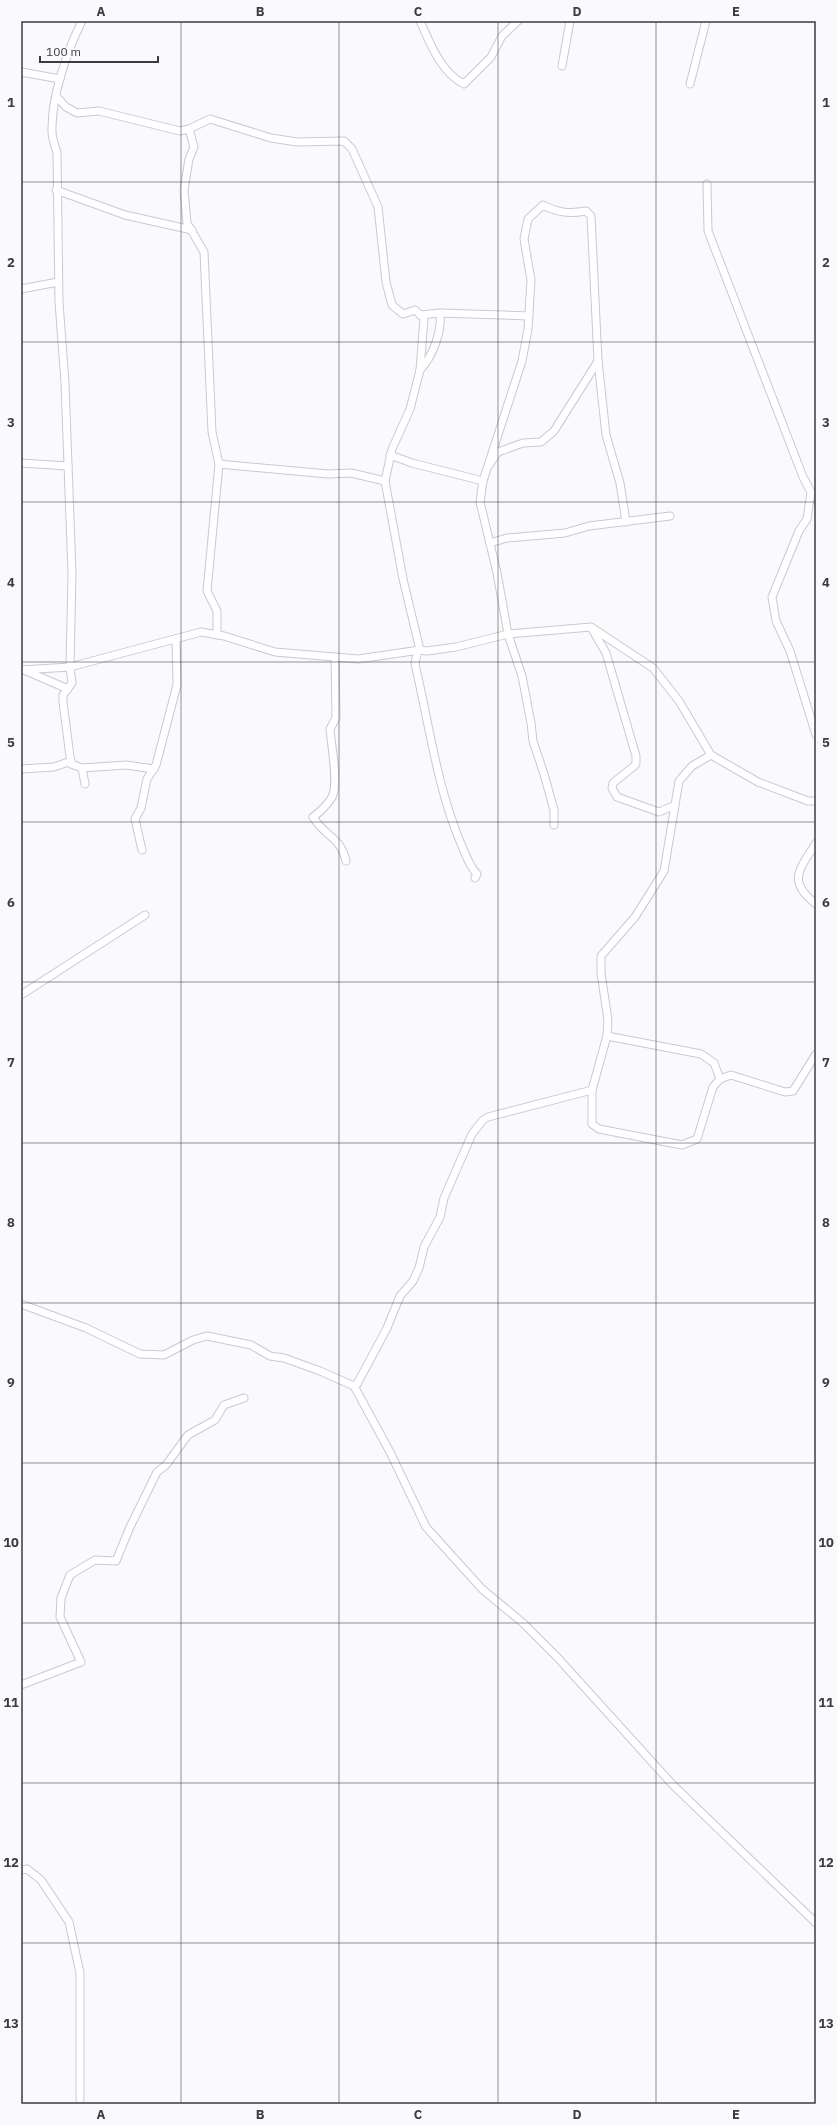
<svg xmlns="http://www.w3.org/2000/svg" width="837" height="2125" font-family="'IBM Plex Sans',sans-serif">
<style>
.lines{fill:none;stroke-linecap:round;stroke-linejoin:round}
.street-casing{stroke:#c9c9d3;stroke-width:9}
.street{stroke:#fff;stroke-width:7}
.grid{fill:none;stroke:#3c3c40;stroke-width:1;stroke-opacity:0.55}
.neatline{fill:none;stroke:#3c3c40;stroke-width:1.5}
.grid-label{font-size:13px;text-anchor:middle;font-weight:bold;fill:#3c3c40}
</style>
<rect width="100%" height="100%" fill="#fafafe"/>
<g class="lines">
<defs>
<g id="street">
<path d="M82,21C67,51 51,97 52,132C52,138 55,146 57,153L59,302L65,383L72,573L70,667L72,683L63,695V702L71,764L82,768L85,784"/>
<path d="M420,21C430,43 441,73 464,84L491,57L502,36L518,21"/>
<path d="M562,66L570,21"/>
<path d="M21,72L60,79"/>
<path d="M690,84L706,21"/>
<path d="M56,96L66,107L77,113L99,111L180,131L189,129L210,119L271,138L297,142L344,141L352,149L378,207L386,282L392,305L403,314L415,310L424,318L420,370L410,409L392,449L385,481L403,579L420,650L417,653L415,664C429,724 437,787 461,844C466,855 469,866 477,874L475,878"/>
<path d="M189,129L194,147L189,159L184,190L187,223L204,252L212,432L219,464L328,474L351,473L385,481"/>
<path d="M707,184L708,231L803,477L811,492L807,519L799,531L772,597L776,621L790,651L816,735"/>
<path d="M56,190L125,215L192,230"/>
<path d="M21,289L58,282"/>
<path d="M420,315L440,313L529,316"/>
<path d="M598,361L606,435L620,483L626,522"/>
<path d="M420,370C433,356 442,332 440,313"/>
<path d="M390,455L412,463L483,481"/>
<path d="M21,463L68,466"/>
<path d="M489,465L498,452L523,443L541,442L554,431L598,361L591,216L586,211C569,214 559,213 543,205L528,219L524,239L531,280L528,329L522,361L483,481L480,502L497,573L508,634L522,676L531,723L533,741L544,774L554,810V825"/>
<path d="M490,543L507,538L565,533L589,526L670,516"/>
<path d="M592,629L606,653L636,756V764L633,767L613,783L612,788L617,797L659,812L675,805"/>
<path d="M217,635V611L207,591L219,464"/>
<path d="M335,657L336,718L330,729C331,744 339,784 332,797C327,805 320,812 313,817C324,836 341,837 346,861"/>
<path d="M21,670L70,667L201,632L224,636L275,652L358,659L420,650L427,651L456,647L508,634L591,627L653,668L679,701L711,755L758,782L808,801H816"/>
<path d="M24,670L68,689"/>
<path d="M711,755L692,766L679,781L664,871L635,917L601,956V973L608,1020L607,1036L592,1090V1124L599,1129L682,1145L697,1139L713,1087L720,1079L731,1075L785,1092L793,1091L816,1054"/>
<path d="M82,768L126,765L154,769"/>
<path d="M21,769L54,767L71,761"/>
<path d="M816,843C800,869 786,881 816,904"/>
<path d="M142,850L135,819L141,808L147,779L156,765L177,685L176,639"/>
<path d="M21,995L145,915"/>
<path d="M607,1036L701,1054L714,1063L720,1079"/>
<path d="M21,1304L86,1328L140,1354L164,1355L193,1340L207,1336L251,1345L270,1356L284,1358L320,1371L354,1386L357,1384L387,1328L400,1296L413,1281L419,1268L424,1247L440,1217L444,1198L472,1134L483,1120L488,1117L592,1090"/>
<path d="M354,1386L390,1452L426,1527L482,1589L523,1623L557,1657L672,1784L816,1923"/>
<path d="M21,1685L81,1662L60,1617L61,1598L70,1575L95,1560L116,1561L130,1527L157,1472L166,1465L188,1435L215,1420L224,1405L244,1398"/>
<path d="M21,1870L27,1869L41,1880L69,1922L80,1973V2099"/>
</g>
</defs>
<use href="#street" class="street-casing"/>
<use href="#street" class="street"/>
</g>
<path class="grid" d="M181,21V2104M339,21V2104M498,21V2104M656,21V2104M21,182H816M21,342H816M21,502H816M21,662H816M21,822H816M21,982H816M21,1143H816M21,1303H816M21,1463H816M21,1623H816M21,1783H816M21,1943H816"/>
<rect width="837" height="2125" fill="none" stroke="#fafafe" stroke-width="44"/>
<path d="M40 56v6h118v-6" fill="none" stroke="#3c3c40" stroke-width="2"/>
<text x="46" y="56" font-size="12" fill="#3c3c40" stroke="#fafafe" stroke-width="3" paint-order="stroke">100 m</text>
<rect x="22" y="22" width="793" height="2081" class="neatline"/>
<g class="grid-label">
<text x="101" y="16">A</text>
<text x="260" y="16">B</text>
<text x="418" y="16">C</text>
<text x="577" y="16">D</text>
<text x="736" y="16">E</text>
<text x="11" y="107">1</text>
<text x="826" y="107">1</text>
<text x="11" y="267">2</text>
<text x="826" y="267">2</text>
<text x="11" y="427">3</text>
<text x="826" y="427">3</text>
<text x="11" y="587">4</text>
<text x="826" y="587">4</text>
<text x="11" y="747">5</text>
<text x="826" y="747">5</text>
<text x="11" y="907">6</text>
<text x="826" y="907">6</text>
<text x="11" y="1067">7</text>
<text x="826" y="1067">7</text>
<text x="11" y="1227">8</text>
<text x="826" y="1227">8</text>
<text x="11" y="1387">9</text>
<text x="826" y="1387">9</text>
<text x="11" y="1547">10</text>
<text x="826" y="1547">10</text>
<text x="11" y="1707">11</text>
<text x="826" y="1707">11</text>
<text x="11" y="1867">12</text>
<text x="826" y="1867">12</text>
<text x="11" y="2028">13</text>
<text x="826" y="2028">13</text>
<text x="101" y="2119">A</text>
<text x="260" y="2119">B</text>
<text x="418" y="2119">C</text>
<text x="577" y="2119">D</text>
<text x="736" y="2119">E</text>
</g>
</svg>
